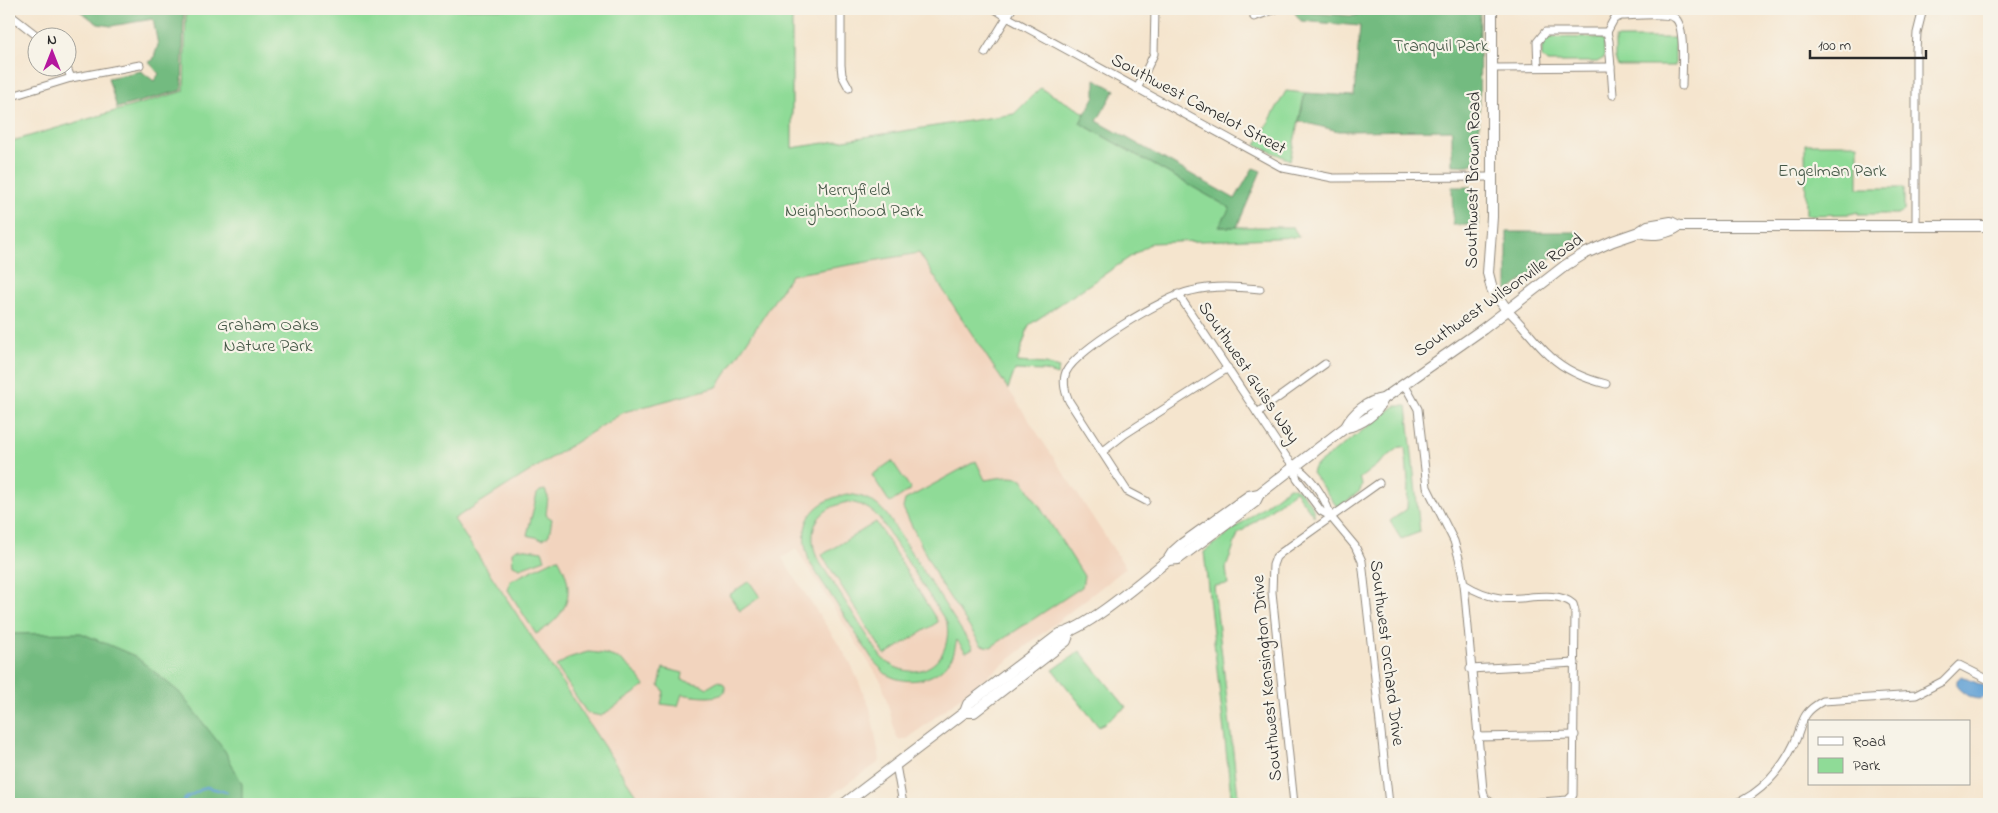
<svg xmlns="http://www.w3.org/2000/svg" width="1998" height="813" font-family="'Indie Flower',sans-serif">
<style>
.built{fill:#f2d4be}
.green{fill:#8fdb97;stroke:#5d8361;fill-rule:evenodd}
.forest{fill:#73bb80;stroke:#4f7356}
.water{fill:#63a2d5;stroke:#476680}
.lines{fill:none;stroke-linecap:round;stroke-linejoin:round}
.stream{stroke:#63a2d5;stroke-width:2.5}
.street-casing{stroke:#90887c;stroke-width:9}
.secondary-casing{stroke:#90887c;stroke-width:12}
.street{stroke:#fff;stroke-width:7}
.secondary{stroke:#fff;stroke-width:10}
.labels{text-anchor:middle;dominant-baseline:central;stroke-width:4.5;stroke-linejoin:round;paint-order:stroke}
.park-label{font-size:18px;fill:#445746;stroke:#f7f3e8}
.street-label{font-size:18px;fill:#2b2b2b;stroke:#f7f3e8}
</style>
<rect width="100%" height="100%" fill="#f7f3e8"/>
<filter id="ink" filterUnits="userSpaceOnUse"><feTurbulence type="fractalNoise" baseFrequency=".02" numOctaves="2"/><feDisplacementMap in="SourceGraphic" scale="10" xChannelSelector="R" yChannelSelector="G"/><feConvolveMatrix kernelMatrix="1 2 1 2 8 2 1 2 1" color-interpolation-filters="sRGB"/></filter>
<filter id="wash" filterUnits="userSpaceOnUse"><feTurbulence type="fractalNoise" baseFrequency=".0096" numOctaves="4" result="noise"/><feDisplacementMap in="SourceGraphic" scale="20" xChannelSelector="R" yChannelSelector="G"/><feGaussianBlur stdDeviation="1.12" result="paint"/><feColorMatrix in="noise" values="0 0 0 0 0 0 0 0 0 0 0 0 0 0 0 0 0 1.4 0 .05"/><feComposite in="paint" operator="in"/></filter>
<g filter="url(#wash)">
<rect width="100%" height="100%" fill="#f5e5ce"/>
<path class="built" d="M919,253L1126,568L906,740H899L896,735L882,683L796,549L782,558L850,662L870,708L880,760L877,764L852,780L820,804H642L454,519L624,412L717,387L791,275Z"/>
<g class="green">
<path d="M186,9H792V148L1014,114L1040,88L1085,113L1080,123L1230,208L1220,227H1293L1299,237L1151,243L1029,325L1017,362L1046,364L1059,368L1057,375L1045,371L1015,370L1008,389L919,253L791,275L717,387L624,412L454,519L642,804H9V142L184,91Z"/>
<path d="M1548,37L1600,38L1604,41V58L1597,62H1547L1542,57V43Z"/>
<path d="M1615,38H1675V66H1618L1615,59Z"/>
<path d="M1286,91L1305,93L1290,160L1256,145Z"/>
<path d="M1805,144H1858V188H1904V211L1897,214H1858V212L1850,214L1806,215Z"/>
<path d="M1395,406H1407L1420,532L1401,539L1390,521L1407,509L1408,481L1405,447H1400L1359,479L1362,484L1360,491L1338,508L1312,473L1314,467Z"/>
<path d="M892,461L911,489L890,503L872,475Z"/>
<path d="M976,461L985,480C998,478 1009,475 1022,479L1084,576L1082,587L991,647L981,645L939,581L903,508L905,500Z"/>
<path d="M1289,487C1299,486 1315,506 1314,516L1295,491L1238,534L1226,568L1228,584L1214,586L1239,804H1232L1204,552Z"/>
<path d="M545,490L548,497L546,515L552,519L549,535L543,539L527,535L537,494L540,491Z"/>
<path d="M847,494C865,496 875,501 887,515L973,648L966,652L957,640C955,645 955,650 953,655C941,679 909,688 886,674C882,671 879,666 875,663L810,563C796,526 809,502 847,494ZM848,502C862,504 870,508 880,519L947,623C953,666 912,687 881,657L817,558C806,529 817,508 848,502Z"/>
<path d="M876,522L938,622L885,655L822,555Z"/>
<path d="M519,548L542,551L545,559L520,568L513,565L512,552Z"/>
<path d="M558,558C577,590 569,616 536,634L508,590L510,581Z"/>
<path d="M749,581L760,597L740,611L729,595Z"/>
<path d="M1080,651L1126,707L1099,727L1053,670Z"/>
<path d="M588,652C617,654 629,662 645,686L601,716L587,713L556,666L571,657Z"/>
<path d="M663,668L683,673L682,680L702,685L707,688L719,681L724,684C732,703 691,696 682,694L678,706L661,704L664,691L659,686Z"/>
</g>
<g class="forest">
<path d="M77,9H184L182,90L117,108L108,78L141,71L154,81L159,74L149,62L153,60L158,45L153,19L111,26L98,24Z"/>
<path d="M1292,9H1309L1313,13L1356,16L1360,9H1480L1479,157C1475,168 1462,165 1452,165V130L1338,131L1299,121L1305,93L1354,96L1360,26L1301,21Z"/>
<path d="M1095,79L1115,90L1097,121L1235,199L1253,168L1261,171L1237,227H1219L1230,208L1080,123L1095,96Z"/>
<path d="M1452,187H1472L1477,190L1479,225H1453Z"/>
<path d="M1507,232H1579V237L1507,292Z"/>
<path d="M81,633L135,656L179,692L225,751L242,784V804H9V634Z"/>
</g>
<path class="water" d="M1961,676L1986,687L1988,689C1987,708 1963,695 1957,687V680Z"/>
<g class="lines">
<path class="stream" d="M181,804L186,798L206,787L227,792"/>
</g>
</g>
<g filter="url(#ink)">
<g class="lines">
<defs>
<g id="street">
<path d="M841,9V65L842,75L849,88"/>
<path d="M995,9L1007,17L1283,168L1333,178L1492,177"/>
<path d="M9,14L40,38"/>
<path d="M1254,17L1276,9"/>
<path d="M1607,32L1614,19L1621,16C1632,16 1666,12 1675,18C1686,26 1682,72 1682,86"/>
<path d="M1607,32L1609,41L1613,95"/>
<path d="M985,53L1012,9"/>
<path d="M1538,67L1537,42L1545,32H1607"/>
<path d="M67,68L71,78"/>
<path d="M1492,68L1611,67"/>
<path d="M1137,89L1154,54L1155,9"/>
<path d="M9,97L71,78L140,65"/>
<path d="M1916,226V50L1917,33L1923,9"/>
<path d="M1178,294L1287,458C1294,467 1298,467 1305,474C1315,483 1328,503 1330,516"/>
<path d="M1507,310C1523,324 1534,342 1550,356C1565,370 1586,379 1606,384"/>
<path d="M1404,384L1418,409L1427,487L1454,541L1459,558L1464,584L1483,790L1485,798L1493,804"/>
<path d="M1257,413L1325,364"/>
<path d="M1102,452L1125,434L1228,368"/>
<path d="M1294,467L1297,479L1321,511L1330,516L1355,546L1362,561L1389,804"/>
<path d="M1146,501L1127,491L1069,401C1065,392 1062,382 1066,372C1077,349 1165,296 1191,291C1214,285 1237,287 1260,289"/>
<path d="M1464,584C1475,591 1487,596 1500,598C1522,601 1556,589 1573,604L1575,611L1573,795L1568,800L1516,804"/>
<path d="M1470,669L1575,663"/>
<path d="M1477,737L1575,735"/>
<path d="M896,765L903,804"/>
<path d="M1294,804L1272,592L1273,565L1276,557L1282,552L1379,483"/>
<path d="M1734,804C1761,794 1782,769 1794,744C1804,723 1799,714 1823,701L1916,695L1943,681L1959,665L1989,680"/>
</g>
<g id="secondary">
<path d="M1492,9V217L1488,273L1492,289L1507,310"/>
<path d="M1639,232C1652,236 1668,234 1679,226"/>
<path d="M1346,427C1361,425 1378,413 1383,399"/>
<path d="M1168,560L1178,559L1255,502L1259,494"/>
<path d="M965,712H974L1066,641L1069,633"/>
<path d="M844,804L965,712L968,704L1060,634C1087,629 1144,579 1168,560L1173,552L1182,544L1249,496L1259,494L1346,427C1353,413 1368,401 1383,399L1483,329L1566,265L1584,254L1613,241L1639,232L1648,226L1671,222L1679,226H1985L1989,228"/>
</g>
</defs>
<use href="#street" class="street-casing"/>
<use href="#secondary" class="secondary-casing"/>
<use href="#street" class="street"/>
<use href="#secondary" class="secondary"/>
</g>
</g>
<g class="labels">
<g class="park-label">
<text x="1441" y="47">Tranquil Park</text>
<text x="1832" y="172">Engelman Park</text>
<text x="854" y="191">Merryfield<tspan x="854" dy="21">Neighborhood Park</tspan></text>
<text x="268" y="326">Graham Oaks<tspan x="268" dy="21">Nature Park</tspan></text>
</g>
<g class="street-label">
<text transform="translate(1198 105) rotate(28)">Southwest Camelot Street</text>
<text transform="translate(1474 180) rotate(-89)">Southwest Brown Road</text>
<text transform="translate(1499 296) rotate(-35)">Southwest Wilsonville Road</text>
<text transform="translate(1248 373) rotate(56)">Southwest Guiss Way</text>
<text transform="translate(1386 653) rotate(83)">Southwest Orchard Drive</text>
<text transform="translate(1268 678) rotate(-95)">Southwest Kensington Drive</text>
</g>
</g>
<rect width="1998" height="813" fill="none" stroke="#f7f3e8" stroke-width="30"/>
<rect x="1808" y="720" width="162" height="65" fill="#f7f3e8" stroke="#a5a39c"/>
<rect x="1818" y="737" width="25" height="8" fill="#ffffff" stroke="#a5a39c"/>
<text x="1853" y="746" font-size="15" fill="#2b2b2b">Road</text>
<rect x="1818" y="758" width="25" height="15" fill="#8fdb97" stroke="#a5a39c"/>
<text x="1853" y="770" font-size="15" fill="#2b2b2b">Park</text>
<g transform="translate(52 52)"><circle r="24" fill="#f7f3e8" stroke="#a5a39c"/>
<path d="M0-4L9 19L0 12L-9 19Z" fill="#b5179e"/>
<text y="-8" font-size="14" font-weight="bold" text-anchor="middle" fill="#2b2b2b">N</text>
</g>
<path d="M1810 50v8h116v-8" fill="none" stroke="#2b2b2b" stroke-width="2.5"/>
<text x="1818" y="50" font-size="15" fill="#2b2b2b" stroke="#f7f3e8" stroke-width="4" paint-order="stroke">100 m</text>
</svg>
